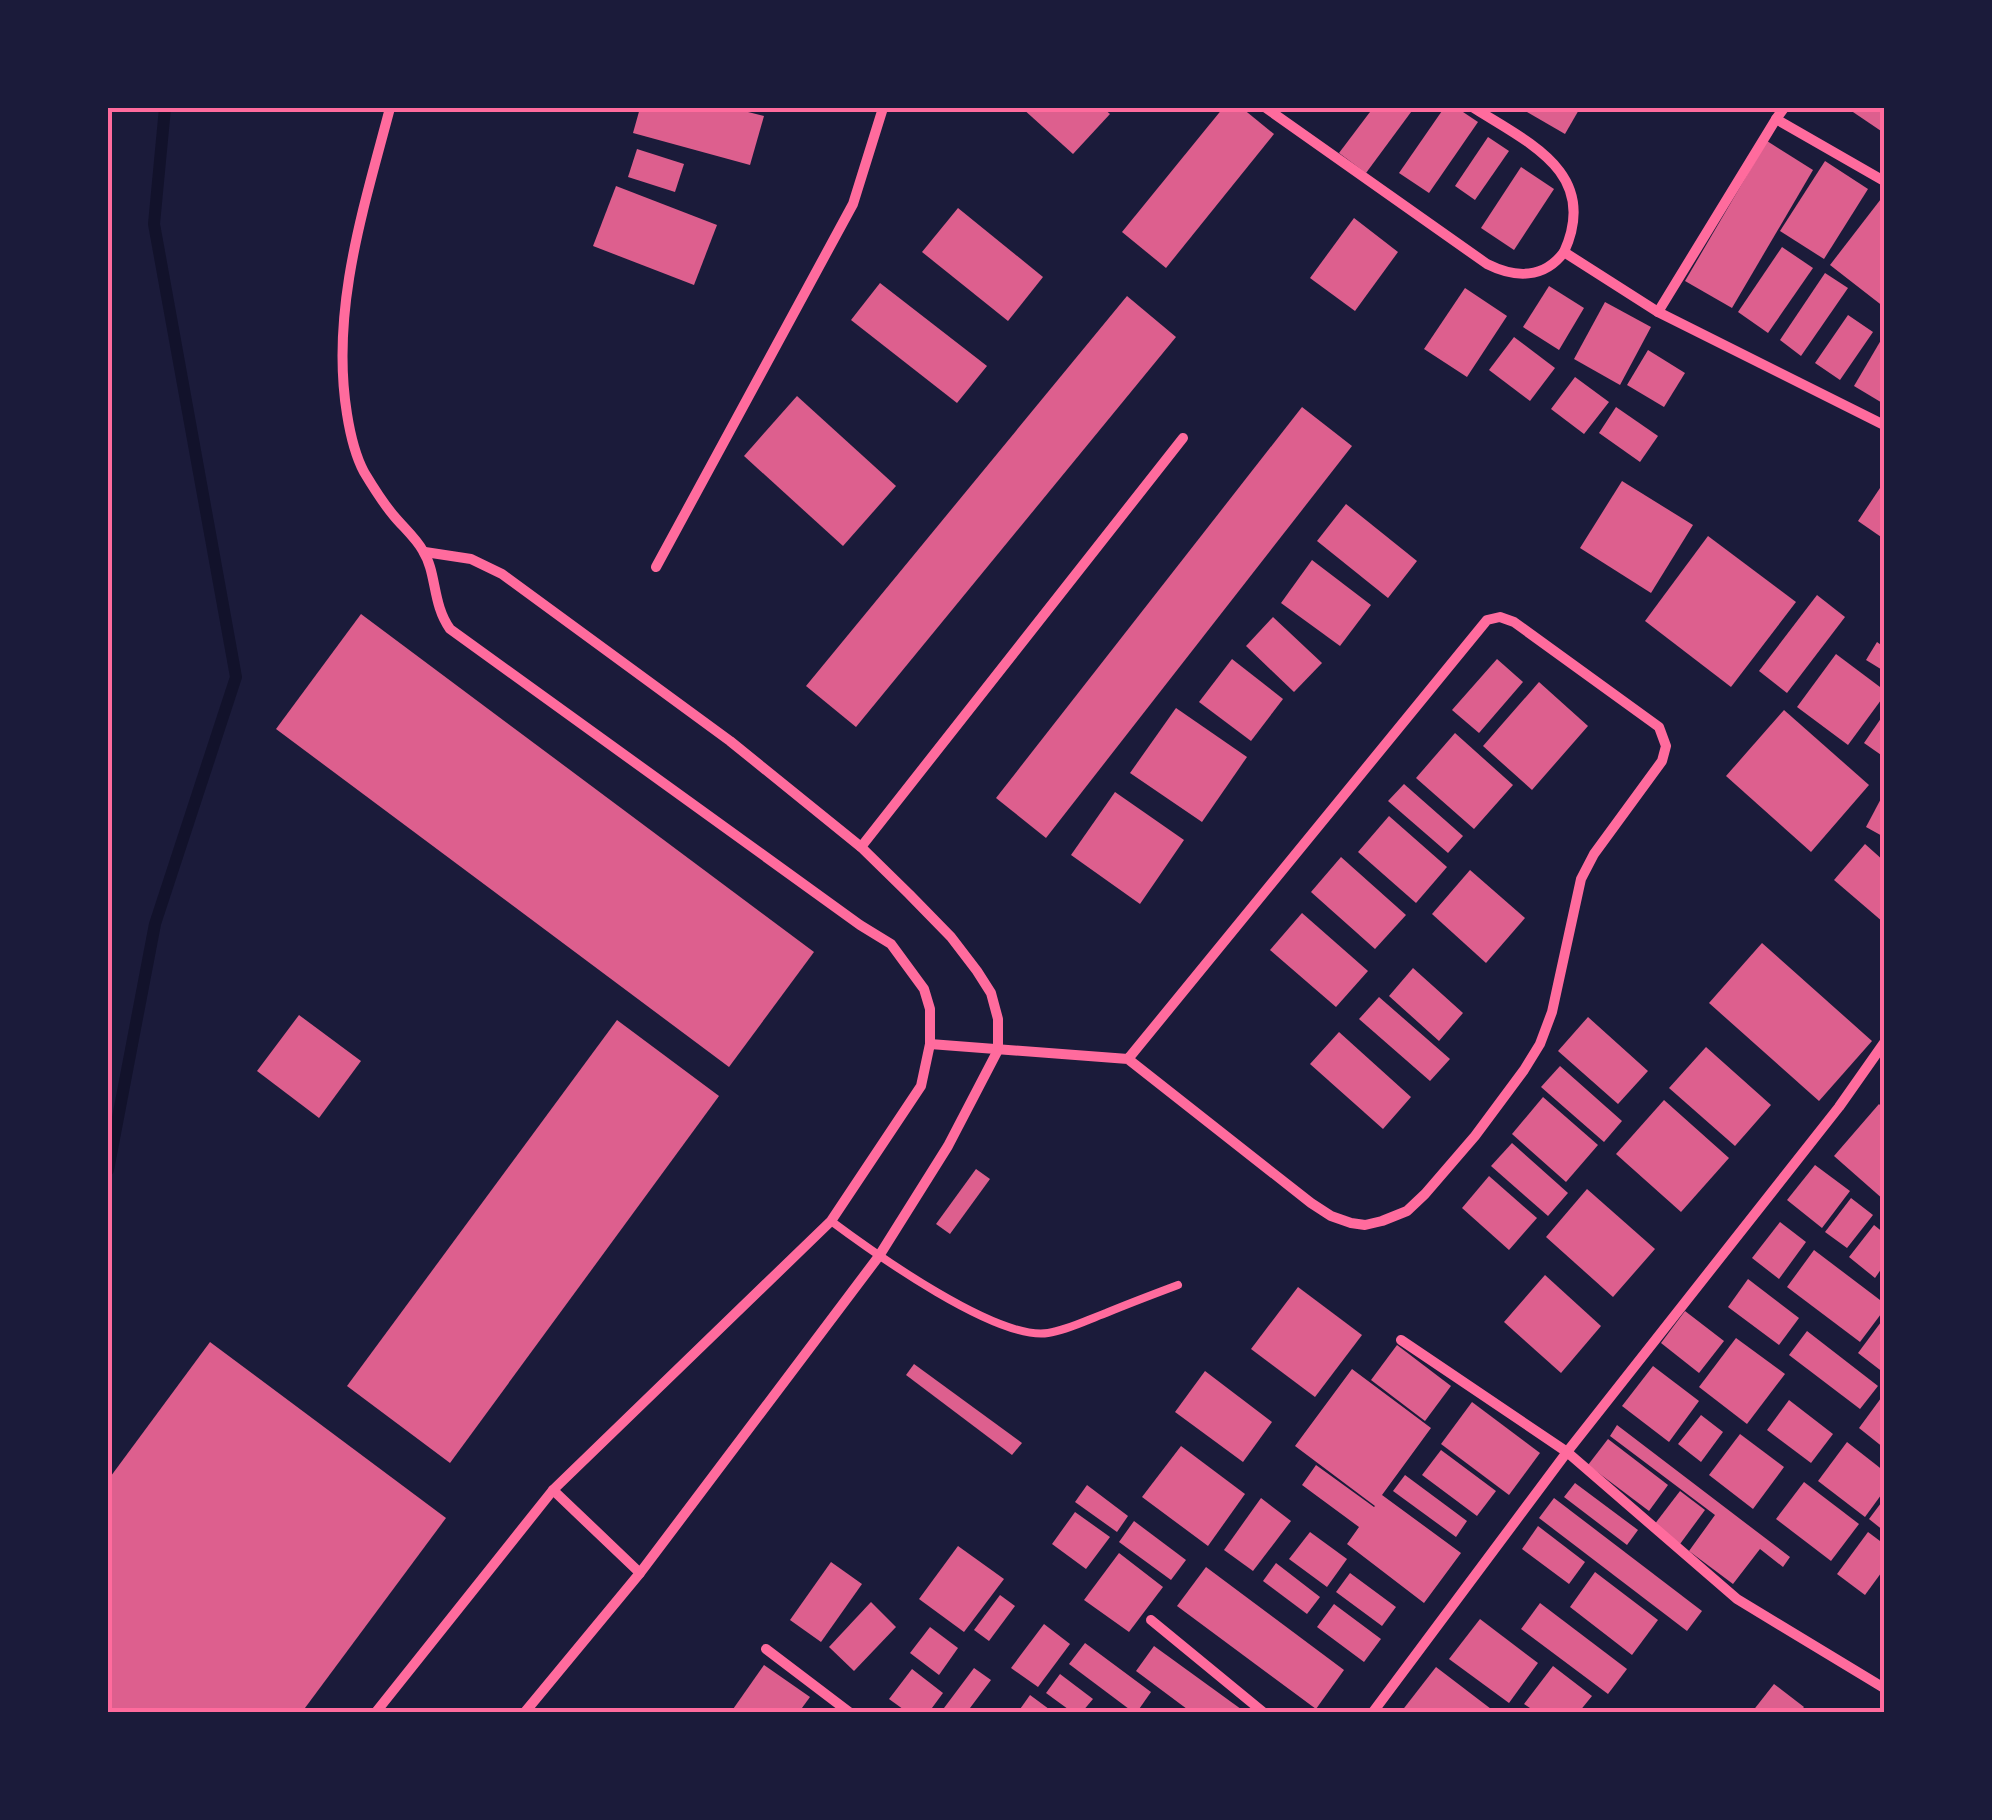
<svg xmlns="http://www.w3.org/2000/svg" width="1992" height="1820" font-family="Quicksand,sans-serif">
<style>
.lines{fill:none;stroke-linecap:round;stroke-linejoin:round}
.stream{stroke:#12122b;stroke-width:12}
.building{fill:#dd5f8e}
.service{stroke:#ff6b9d;stroke-width:8}
.minor{stroke:#ff6b9d;stroke-width:10}
.neatline{fill:none;stroke:#ff6b9d;stroke-width:4}
</style>
<rect width="100%" height="100%" fill="#1b1b3a"/>
<g class="lines">
<path class="stream" d="M108,1170L155,924L236,677L154,224L165,108"/>
</g>
<g class="building">
<path d="M640,108H732L764,116L750,165L633,133Z"/>
<path d="M1022,108H1103L1110,114L1073,154Z"/>
<path d="M1223,108H1242L1274,134L1166,268L1122,232Z"/>
<path d="M1373,108H1414L1366,173L1339,153Z"/>
<path d="M1444,108H1457L1478,122L1429,193L1399,173Z"/>
<path d="M1520,108H1580L1565,134Z"/>
<path d="M1852,108H1884V133L1850,110Z"/>
<path d="M1488,137L1509,151L1475,200L1455,186Z"/>
<path d="M1767,141L1813,170L1732,308L1685,281Z"/>
<path d="M637,149L684,164L675,192L628,177Z"/>
<path d="M1825,161L1868,189L1824,259L1780,231Z"/>
<path d="M1521,167L1554,189L1514,250L1481,228Z"/>
<path d="M616,186L717,225L694,285L593,246Z"/>
<path d="M1884,195V307L1830,265Z"/>
<path d="M958,208L1043,277L1008,321L922,252Z"/>
<path d="M1354,218L1398,252L1355,311L1310,278Z"/>
<path d="M1782,247L1813,268L1768,333L1738,312Z"/>
<path d="M1825,273L1848,288L1801,356L1780,340Z"/>
<path d="M880,283L987,366L957,403L851,320Z"/>
<path d="M1549,286L1584,308L1559,350L1523,327Z"/>
<path d="M1465,288L1507,316L1467,377L1424,349Z"/>
<path d="M1127,296L1176,337L856,727L806,686Z"/>
<path d="M1605,302L1651,327L1620,385L1574,359Z"/>
<path d="M1848,315L1873,332L1840,380L1815,363Z"/>
<path d="M1884,335V404L1854,386Z"/>
<path d="M1514,337L1555,368L1530,401L1489,370Z"/>
<path d="M1648,350L1685,373L1664,407L1627,385Z"/>
<path d="M1575,377L1609,402L1584,434L1551,409Z"/>
<path d="M797,396L896,486L843,546L744,456Z"/>
<path d="M1302,407L1352,446L1046,838L996,798Z"/>
<path d="M1616,407L1658,436L1640,462L1599,433Z"/>
<path d="M1622,481L1693,525L1651,593L1580,548Z"/>
<path d="M1884,482V539L1858,521Z"/>
<path d="M1346,504L1417,561L1388,598L1317,541Z"/>
<path d="M1708,536L1796,602L1731,687L1645,621Z"/>
<path d="M1312,560L1371,605L1340,646L1281,603Z"/>
<path d="M1817,595L1845,617L1787,693L1759,671Z"/>
<path d="M361,614L814,952L729,1067L276,729Z"/>
<path d="M1273,617L1322,663L1294,692L1246,646Z"/>
<path d="M1877,642L1884,647V671L1866,660Z"/>
<path d="M1836,654L1884,690V696L1848,745L1797,707Z"/>
<path d="M1232,659L1283,699L1251,741L1199,702Z"/>
<path d="M1497,659L1523,682L1479,733L1452,710Z"/>
<path d="M1539,682L1588,726L1532,790L1483,746Z"/>
<path d="M1176,708L1247,757L1202,822L1130,773Z"/>
<path d="M1784,710L1869,785L1811,852L1726,776Z"/>
<path d="M1884,714V757L1864,743Z"/>
<path d="M1455,733L1513,785L1474,829L1416,778Z"/>
<path d="M1404,784L1463,836L1448,853L1388,801Z"/>
<path d="M1115,792L1184,840L1140,904L1071,855Z"/>
<path d="M1884,793V837L1866,827Z"/>
<path d="M1389,816L1447,867L1416,903L1358,852Z"/>
<path d="M1865,844L1884,861V919L1883,922L1834,880Z"/>
<path d="M1341,857L1406,915L1375,949L1311,892Z"/>
<path d="M1470,870L1525,918L1486,963L1432,914Z"/>
<path d="M1302,913L1368,971L1336,1007L1270,950Z"/>
<path d="M1762,943L1872,1041L1819,1101L1709,1003Z"/>
<path d="M1413,968L1463,1013L1439,1041L1389,996Z"/>
<path d="M1379,997L1450,1059L1430,1081L1359,1019Z"/>
<path d="M299,1015L361,1061L319,1118L257,1071Z"/>
<path d="M1588,1017L1648,1071L1618,1104L1558,1051Z"/>
<path d="M617,1020L719,1096L450,1463L347,1386Z"/>
<path d="M1339,1032L1411,1097L1383,1129L1310,1064Z"/>
<path d="M1706,1047L1771,1105L1735,1146L1669,1088Z"/>
<path d="M1560,1066L1622,1121L1604,1142L1541,1087Z"/>
<path d="M1543,1097L1598,1145L1566,1182L1512,1134Z"/>
<path d="M1664,1100L1729,1158L1681,1212L1616,1154Z"/>
<path d="M1879,1104L1884,1109V1200L1834,1156Z"/>
<path d="M1512,1143L1568,1193L1548,1216L1491,1166Z"/>
<path d="M1815,1165L1850,1191L1822,1228L1787,1200Z"/>
<path d="M976,1169L990,1179L950,1234L936,1224Z"/>
<path d="M1489,1176L1537,1218L1509,1250L1462,1208Z"/>
<path d="M1587,1189L1655,1249L1613,1297L1546,1237Z"/>
<path d="M1851,1198L1873,1215L1847,1248L1825,1232Z"/>
<path d="M1780,1222L1806,1242L1779,1279L1752,1258Z"/>
<path d="M1874,1225L1884,1233V1265L1875,1278L1849,1257Z"/>
<path d="M1814,1250L1884,1303V1310L1860,1342L1787,1287Z"/>
<path d="M1545,1275L1601,1326L1561,1373L1504,1322Z"/>
<path d="M1748,1279L1799,1318L1779,1345L1728,1307Z"/>
<path d="M1298,1287L1362,1335L1315,1397L1251,1349Z"/>
<path d="M1685,1311L1724,1341L1699,1373L1661,1343Z"/>
<path d="M1884,1318V1373L1858,1353Z"/>
<path d="M1807,1331L1878,1386L1860,1409L1789,1355Z"/>
<path d="M1736,1338L1785,1374L1747,1424L1699,1387Z"/>
<path d="M210,1342L446,1518L302,1712H108V1480Z"/>
<path d="M1397,1345L1451,1386L1425,1421L1371,1380Z"/>
<path d="M914,1364L1022,1443L1012,1455L906,1375Z"/>
<path d="M1653,1366L1699,1401L1669,1442L1622,1406Z"/>
<path d="M1352,1369L1431,1428L1382,1495L1461,1553L1424,1603L1347,1544L1359,1527L1302,1485L1316,1465L1374,1507L1375,1506L1295,1446Z"/>
<path d="M1205,1371L1272,1422L1243,1462L1175,1412Z"/>
<path d="M1884,1394V1448L1859,1428Z"/>
<path d="M1789,1400L1833,1434L1811,1463L1767,1430Z"/>
<path d="M1472,1402L1540,1453L1509,1495L1441,1444Z"/>
<path d="M1701,1415L1723,1432L1701,1462L1678,1444Z"/>
<path d="M1617,1425L1790,1557L1783,1567L1760,1549L1733,1584L1689,1551L1715,1515L1610,1436Z"/>
<path d="M1740,1434L1784,1467L1753,1509L1709,1475Z"/>
<path d="M1608,1439L1668,1485L1649,1511L1588,1465Z"/>
<path d="M1847,1442L1884,1471V1491L1865,1517L1818,1481Z"/>
<path d="M1181,1446L1245,1494L1208,1546L1142,1497Z"/>
<path d="M1441,1450L1496,1491L1477,1516L1422,1475Z"/>
<path d="M1405,1475L1467,1521L1456,1537L1393,1491Z"/>
<path d="M1804,1482L1859,1524L1831,1561L1776,1519Z"/>
<path d="M1575,1483L1638,1530L1627,1545L1564,1497Z"/>
<path d="M1087,1485L1128,1516L1117,1532L1075,1502Z"/>
<path d="M1680,1491L1705,1510L1680,1544L1654,1525Z"/>
<path d="M1261,1498L1291,1521L1253,1571L1224,1550Z"/>
<path d="M1554,1498L1702,1611L1687,1631L1539,1518Z"/>
<path d="M1884,1499V1531L1869,1519Z"/>
<path d="M1075,1512L1110,1537L1086,1569L1052,1544Z"/>
<path d="M1134,1521L1186,1560L1171,1580L1119,1542Z"/>
<path d="M1538,1526L1585,1562L1569,1584L1522,1549Z"/>
<path d="M1310,1532L1347,1559L1327,1587L1289,1559Z"/>
<path d="M1868,1532L1884,1544V1569L1865,1595L1837,1574Z"/>
<path d="M958,1546L1004,1579L964,1632L919,1599Z"/>
<path d="M1119,1553L1163,1587L1129,1632L1084,1600Z"/>
<path d="M831,1562L862,1584L821,1642L790,1620Z"/>
<path d="M1276,1563L1320,1597L1307,1614L1263,1581Z"/>
<path d="M1206,1567L1344,1670L1316,1709L1177,1606Z"/>
<path d="M1595,1572L1658,1620L1632,1655L1570,1607Z"/>
<path d="M1350,1573L1396,1607L1382,1626L1336,1592Z"/>
<path d="M1000,1595L1015,1606L989,1641L974,1630Z"/>
<path d="M871,1602L896,1627L854,1671L829,1647Z"/>
<path d="M1540,1603L1627,1669L1608,1694L1521,1629Z"/>
<path d="M1334,1604L1381,1639L1364,1662L1317,1627Z"/>
<path d="M1480,1619L1538,1663L1509,1703L1449,1659Z"/>
<path d="M1044,1624L1070,1644L1038,1687L1011,1668Z"/>
<path d="M930,1627L958,1648L939,1675L910,1653Z"/>
<path d="M1085,1643L1151,1692L1137,1712H1133L1069,1664Z"/>
<path d="M1154,1646L1245,1712H1191L1136,1671Z"/>
<path d="M764,1665L810,1697L799,1712H731Z"/>
<path d="M1553,1666L1592,1696L1579,1712H1536L1524,1704Z"/>
<path d="M1436,1667L1495,1712H1401Z"/>
<path d="M974,1668L991,1680L967,1712H941Z"/>
<path d="M912,1669L943,1693L929,1712H907L889,1699Z"/>
<path d="M1060,1674L1093,1699L1082,1712H1072L1046,1693Z"/>
<path d="M1774,1684L1804,1707L1800,1712H1752Z"/>
<path d="M1030,1695L1053,1712H1018Z"/>
</g>
<g class="lines">
<path class="service" d="M831,1221C874,1253 997,1341 1048,1333C1068,1330 1087,1320 1106,1313C1130,1303 1154,1294 1178,1285"/>
<g class="minor">
<path d="M1266,108L1487,264C1515,278 1544,279 1564,252L1658,312L1884,425"/>
<path d="M1474,108C1529,143 1600,173 1564,252"/>
<path d="M1784,108L1776,119L1884,181"/>
<path d="M1658,312L1776,119"/>
<path d="M425,552L471,559L502,574L730,741L861,847L909,894L951,937L977,971L991,993L998,1019V1050L948,1146L879,1256L640,1573L525,1712"/>
<path d="M656,567L853,204L883,108"/>
<path d="M861,847L1183,438"/>
<path d="M930,1044L1128,1059L1311,1203L1331,1216L1351,1223L1365,1225L1382,1221L1407,1211L1425,1194L1475,1136L1524,1070L1540,1044L1552,1012L1581,879L1594,854L1662,761L1666,746L1659,727L1514,622L1500,617L1487,620L1128,1059"/>
<path d="M1401,1340L1567,1452L1737,1599L1884,1688"/>
<path d="M553,1490L640,1573"/>
<path d="M1151,1620L1263,1712"/>
<path d="M766,1649L849,1712"/>
<path d="M376,1712L553,1490L831,1221L921,1086L930,1044V1009L924,989L891,944L860,925L450,629C432,604 437,573 423,551C416,538 403,527 394,516C383,503 373,487 364,472C355,455 350,433 347,414C330,310 364,207 390,108"/>
<path d="M1373,1712L1567,1452L1839,1107L1884,1043"/>
</g>
</g>
<rect width="1992" height="1820" fill="none" stroke="#1b1b3a" stroke-width="220"/>
<rect x="110" y="110" width="1772" height="1600" class="neatline"/>
</svg>
